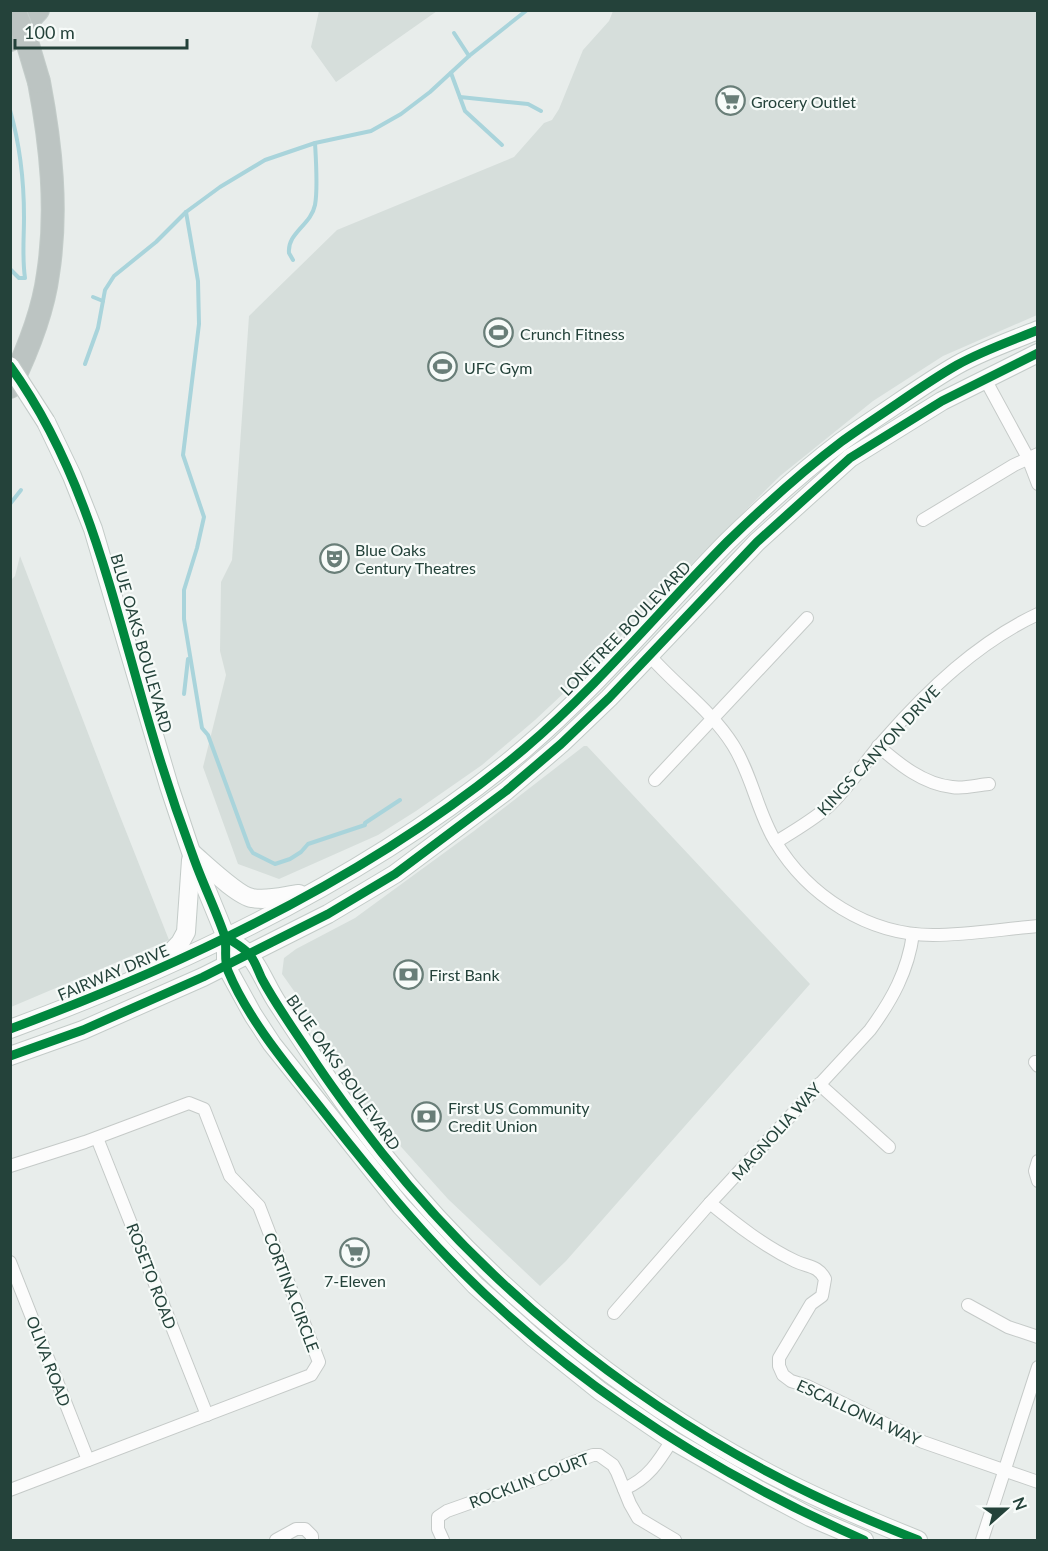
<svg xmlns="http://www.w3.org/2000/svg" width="1048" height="1551" font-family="Lato,sans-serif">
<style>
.built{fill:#d6dedb}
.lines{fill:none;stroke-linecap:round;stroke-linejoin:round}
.stream{stroke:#a9d4db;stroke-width:4}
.street-casing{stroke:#c5cac8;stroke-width:14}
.secondary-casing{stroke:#c3cbc8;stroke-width:20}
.highway-casing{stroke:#c3ccc9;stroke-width:24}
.street{stroke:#fcfcfc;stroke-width:12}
.secondary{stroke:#fcfcfc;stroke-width:18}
.highway{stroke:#bcc4c2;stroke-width:22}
.secondary-bridge-casing{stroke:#c3cbc8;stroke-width:20;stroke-linecap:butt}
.highway-bridge-casing{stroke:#c3ccc9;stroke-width:24;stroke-linecap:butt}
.secondary-bridge{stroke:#fcfcfc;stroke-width:18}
.highway-bridge{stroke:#bcc4c2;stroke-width:22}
.cycleway-casing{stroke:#f7fbf9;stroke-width:13}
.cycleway{stroke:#00873e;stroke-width:9}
.labels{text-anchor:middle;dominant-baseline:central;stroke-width:4.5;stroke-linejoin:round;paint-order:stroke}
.poi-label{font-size:16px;fill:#24423a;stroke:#f7fbf9;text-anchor:start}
.street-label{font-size:16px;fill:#24423a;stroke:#f7fbf9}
</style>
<rect width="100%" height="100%" fill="#e8edeb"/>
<g class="built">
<path d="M319,11V10L437,11L336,82L311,47Z"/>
<path d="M613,11H1037V315L943,356L873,401L780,476L644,611L597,662L535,720L482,765L416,811L378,835L279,879L238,864L203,767L226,675L220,651L221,582L232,560L249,316L337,230L514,157L544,123L552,120L559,109L583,50L609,21Z"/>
<path d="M20,556L116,806L169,940L11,1007L10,581L15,576Z"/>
<path d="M584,746H587L810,984L566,1261L540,1286L448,1199L368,1110L328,1039L282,974L284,958L296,949L355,918L474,831Z"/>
</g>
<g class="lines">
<g class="stream">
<path d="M454,33L469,56"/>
<path d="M451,73L465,111L502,145"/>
<path d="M460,97L528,104L541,111"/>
<path d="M10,110C20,145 24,182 24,217C24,238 22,258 25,278H19L10,269"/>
<path d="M186,212L198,281L199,324L183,455L204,517L197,548L184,590V619L202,728L208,735L249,847L253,853L275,864L290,859L301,852L308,844L365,825V823L400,800"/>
<path d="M293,260L289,253C287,233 311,225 315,205C318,189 316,160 315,143"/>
<path d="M93,297L103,301"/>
<path d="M85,364L98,328L105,290L114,276L156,242L186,212L220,187L265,160L315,143L371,131L401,114L430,92L469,56L527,10"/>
<path d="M10,504L21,490"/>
<path d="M184,694L188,659"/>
</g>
<defs>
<g id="street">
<path d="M985,379L1028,458L1038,484"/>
<path d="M923,520L1014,465L1038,454"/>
<path d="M649,655C676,686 711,710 733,745C752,775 757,811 775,841C808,896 868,935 933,935C968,935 1003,929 1038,926"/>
<path d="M878,746C899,764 923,784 952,787C964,789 977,785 989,784"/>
<path d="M655,780L807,618"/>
<path d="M776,842C794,831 813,820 829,806C850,786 866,760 885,739C928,690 978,642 1038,614"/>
<path d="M1035,1062L1038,1066"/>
<path d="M819,1084L889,1147"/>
<path d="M97,1138L207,1415"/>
<path d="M1038,1161L1035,1171L1038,1181"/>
<path d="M10,1166L85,1142L189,1103L204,1109L230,1176L259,1206L319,1362L311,1375L10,1490"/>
<path d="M710,1203C737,1225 764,1246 795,1261C807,1267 818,1265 825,1279L822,1296L811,1304L779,1358V1366L783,1375L791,1381L807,1386L923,1442L1038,1482"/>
<path d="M10,1262L88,1460"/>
<path d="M968,1305L1008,1327L1038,1337"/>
<path d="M614,1313L710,1203L870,1030C892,1000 908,971 913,934"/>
<path d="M624,1489C648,1479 659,1461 672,1440"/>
<path d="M276,1540L296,1529H305L312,1536V1540"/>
<path d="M443,1540L438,1529V1517L447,1511L543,1477L566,1465L593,1455H599L613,1465L617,1472L630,1504L638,1518L675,1540"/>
<path d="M982,1540L1038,1367"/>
</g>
<g id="secondary">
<path d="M46,422L72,476L93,529L169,786L191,852L226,937V966L253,1015L272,1044L401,1206L475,1285L534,1338L600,1391L672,1440L759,1490L810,1517L864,1540"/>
<path d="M192,853C205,864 238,896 252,898C267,901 284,896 299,894"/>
<path d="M240,947C258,960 265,985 278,1004C311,1054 343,1104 381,1152C486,1284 620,1396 770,1474C818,1499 868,1520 918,1540"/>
<path d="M158,966L180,943L186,932L191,860"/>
<path d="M10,1029C189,963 377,873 524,749C597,687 659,611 727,542C763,507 800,473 841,442C859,429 879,416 898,403C917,390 936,377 957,365C982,351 1011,341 1038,330"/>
<path d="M10,1056L83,1030L203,977L328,914L395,874L506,791L561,744L609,698L757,542L850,458L942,401L1038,353"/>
</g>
<g id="highway">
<path d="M10,40L38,10"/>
<path d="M10,387C27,352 43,313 48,274C58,210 51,145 39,82"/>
</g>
</defs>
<use href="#street" class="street-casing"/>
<use href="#secondary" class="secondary-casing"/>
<use href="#highway" class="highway-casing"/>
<use href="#street" class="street"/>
<use href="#secondary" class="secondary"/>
<use href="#highway" class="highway"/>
<defs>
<path id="secondary-bridge" d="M10,366L46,422"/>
<path id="highway-bridge" d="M14,10L28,45L39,82"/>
</defs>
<use href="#secondary-bridge" class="secondary-bridge-casing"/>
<use href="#highway-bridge" class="highway-bridge-casing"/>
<use href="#secondary-bridge" class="secondary-bridge"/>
<use href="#highway-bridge" class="highway-bridge"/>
<defs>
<g id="cycleway">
<path d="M10,366C89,475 114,607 152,733C164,774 178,816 193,856C202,882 215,908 224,934C228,945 223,959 228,971C250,1024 296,1076 331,1121C369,1169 407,1216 450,1260C568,1381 710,1472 864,1540"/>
<path d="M226,937C233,942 243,947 249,954C255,960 258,971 262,979C276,1005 294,1030 310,1054C332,1088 357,1121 382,1153C487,1285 620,1393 768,1472C816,1498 867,1520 918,1540"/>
<path d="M10,1029C189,963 377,873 524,749C597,687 659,611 727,542C763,507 800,473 841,442C859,429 879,416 898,403C917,390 936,377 957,365C982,351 1011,341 1038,330"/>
<path d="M10,1056L83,1030L203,977L328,914L395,874L506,791L561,744L609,698L757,542L850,458L942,401L1038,353"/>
</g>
</defs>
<use href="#cycleway" class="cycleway-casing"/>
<use href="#cycleway" class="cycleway"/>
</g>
<defs>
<symbol id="supermarket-ring" viewBox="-11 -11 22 22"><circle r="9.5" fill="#f7fbf9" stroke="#697e78" stroke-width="1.5"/><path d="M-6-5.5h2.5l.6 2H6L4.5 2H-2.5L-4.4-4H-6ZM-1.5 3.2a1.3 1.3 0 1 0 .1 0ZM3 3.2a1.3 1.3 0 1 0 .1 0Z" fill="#697e78"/></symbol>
<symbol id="stadium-ring" viewBox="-11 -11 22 22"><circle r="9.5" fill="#f7fbf9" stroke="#697e78" stroke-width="1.5"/><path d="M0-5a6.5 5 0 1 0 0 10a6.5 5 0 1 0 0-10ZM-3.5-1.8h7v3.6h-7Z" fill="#697e78"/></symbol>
<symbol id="theatre-ring" viewBox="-11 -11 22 22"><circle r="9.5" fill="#f7fbf9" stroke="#697e78" stroke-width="1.5"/><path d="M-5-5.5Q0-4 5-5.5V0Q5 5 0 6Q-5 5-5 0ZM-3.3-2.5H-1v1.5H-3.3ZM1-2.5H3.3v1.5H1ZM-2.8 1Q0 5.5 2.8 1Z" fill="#697e78"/></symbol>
<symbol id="bank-ring" viewBox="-11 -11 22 22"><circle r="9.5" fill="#f7fbf9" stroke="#697e78" stroke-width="1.5"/><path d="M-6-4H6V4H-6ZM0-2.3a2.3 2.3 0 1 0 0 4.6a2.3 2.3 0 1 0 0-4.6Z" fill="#697e78"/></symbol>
</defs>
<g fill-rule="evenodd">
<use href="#supermarket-ring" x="714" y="84" width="33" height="33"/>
<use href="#stadium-ring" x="482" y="316" width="33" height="33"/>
<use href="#stadium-ring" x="426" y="350" width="33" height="33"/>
<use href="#theatre-ring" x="318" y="542" width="33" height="33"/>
<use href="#bank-ring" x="392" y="958" width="33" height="33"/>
<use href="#bank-ring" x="410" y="1100" width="33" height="33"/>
<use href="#supermarket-ring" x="338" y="1236" width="33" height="33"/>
</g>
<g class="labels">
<g class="poi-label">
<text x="751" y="101">Grocery Outlet</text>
<text x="520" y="333">Crunch Fitness</text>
<text x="464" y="367">UFC Gym</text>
<text x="355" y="549">Blue Oaks<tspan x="355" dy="18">Century Theatres</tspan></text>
<text x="429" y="974">First Bank</text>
<text x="448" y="1107">First US Community<tspan x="448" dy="18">Credit Union</tspan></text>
<text x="355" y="1280" text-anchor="middle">7-Eleven</text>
</g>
<g class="street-label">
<text transform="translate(625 628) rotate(-46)">LONETREE BOULEVARD</text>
<text transform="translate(142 643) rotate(74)">BLUE OAKS BOULEVARD</text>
<text transform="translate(878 750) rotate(-47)">KINGS CANYON DRIVE</text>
<text transform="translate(113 972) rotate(-23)">FAIRWAY DRIVE</text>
<text transform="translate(344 1072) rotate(55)">BLUE OAKS BOULEVARD</text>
<text transform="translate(776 1131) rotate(-48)">MAGNOLIA WAY</text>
<text transform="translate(152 1276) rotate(69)">ROSETO ROAD</text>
<text transform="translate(292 1292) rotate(69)">CORTINA CIRCLE</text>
<text transform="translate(49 1361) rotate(69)">OLIVA ROAD</text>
<text transform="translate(859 1412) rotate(25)">ESCALLONIA WAY</text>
<text transform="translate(529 1480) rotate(-21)">ROCKLIN COURT</text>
</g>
</g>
<rect width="1048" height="1551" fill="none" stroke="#24423a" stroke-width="24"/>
<g transform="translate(1006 1509) rotate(69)" stroke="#f7fbf9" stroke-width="4.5" paint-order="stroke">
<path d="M0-4.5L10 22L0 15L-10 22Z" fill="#24423a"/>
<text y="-9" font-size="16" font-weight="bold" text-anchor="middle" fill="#24423a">N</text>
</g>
<path d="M15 39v9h172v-9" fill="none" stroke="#24423a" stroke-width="3"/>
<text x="24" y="39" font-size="18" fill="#24423a" stroke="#f7fbf9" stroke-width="4.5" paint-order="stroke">100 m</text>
</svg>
